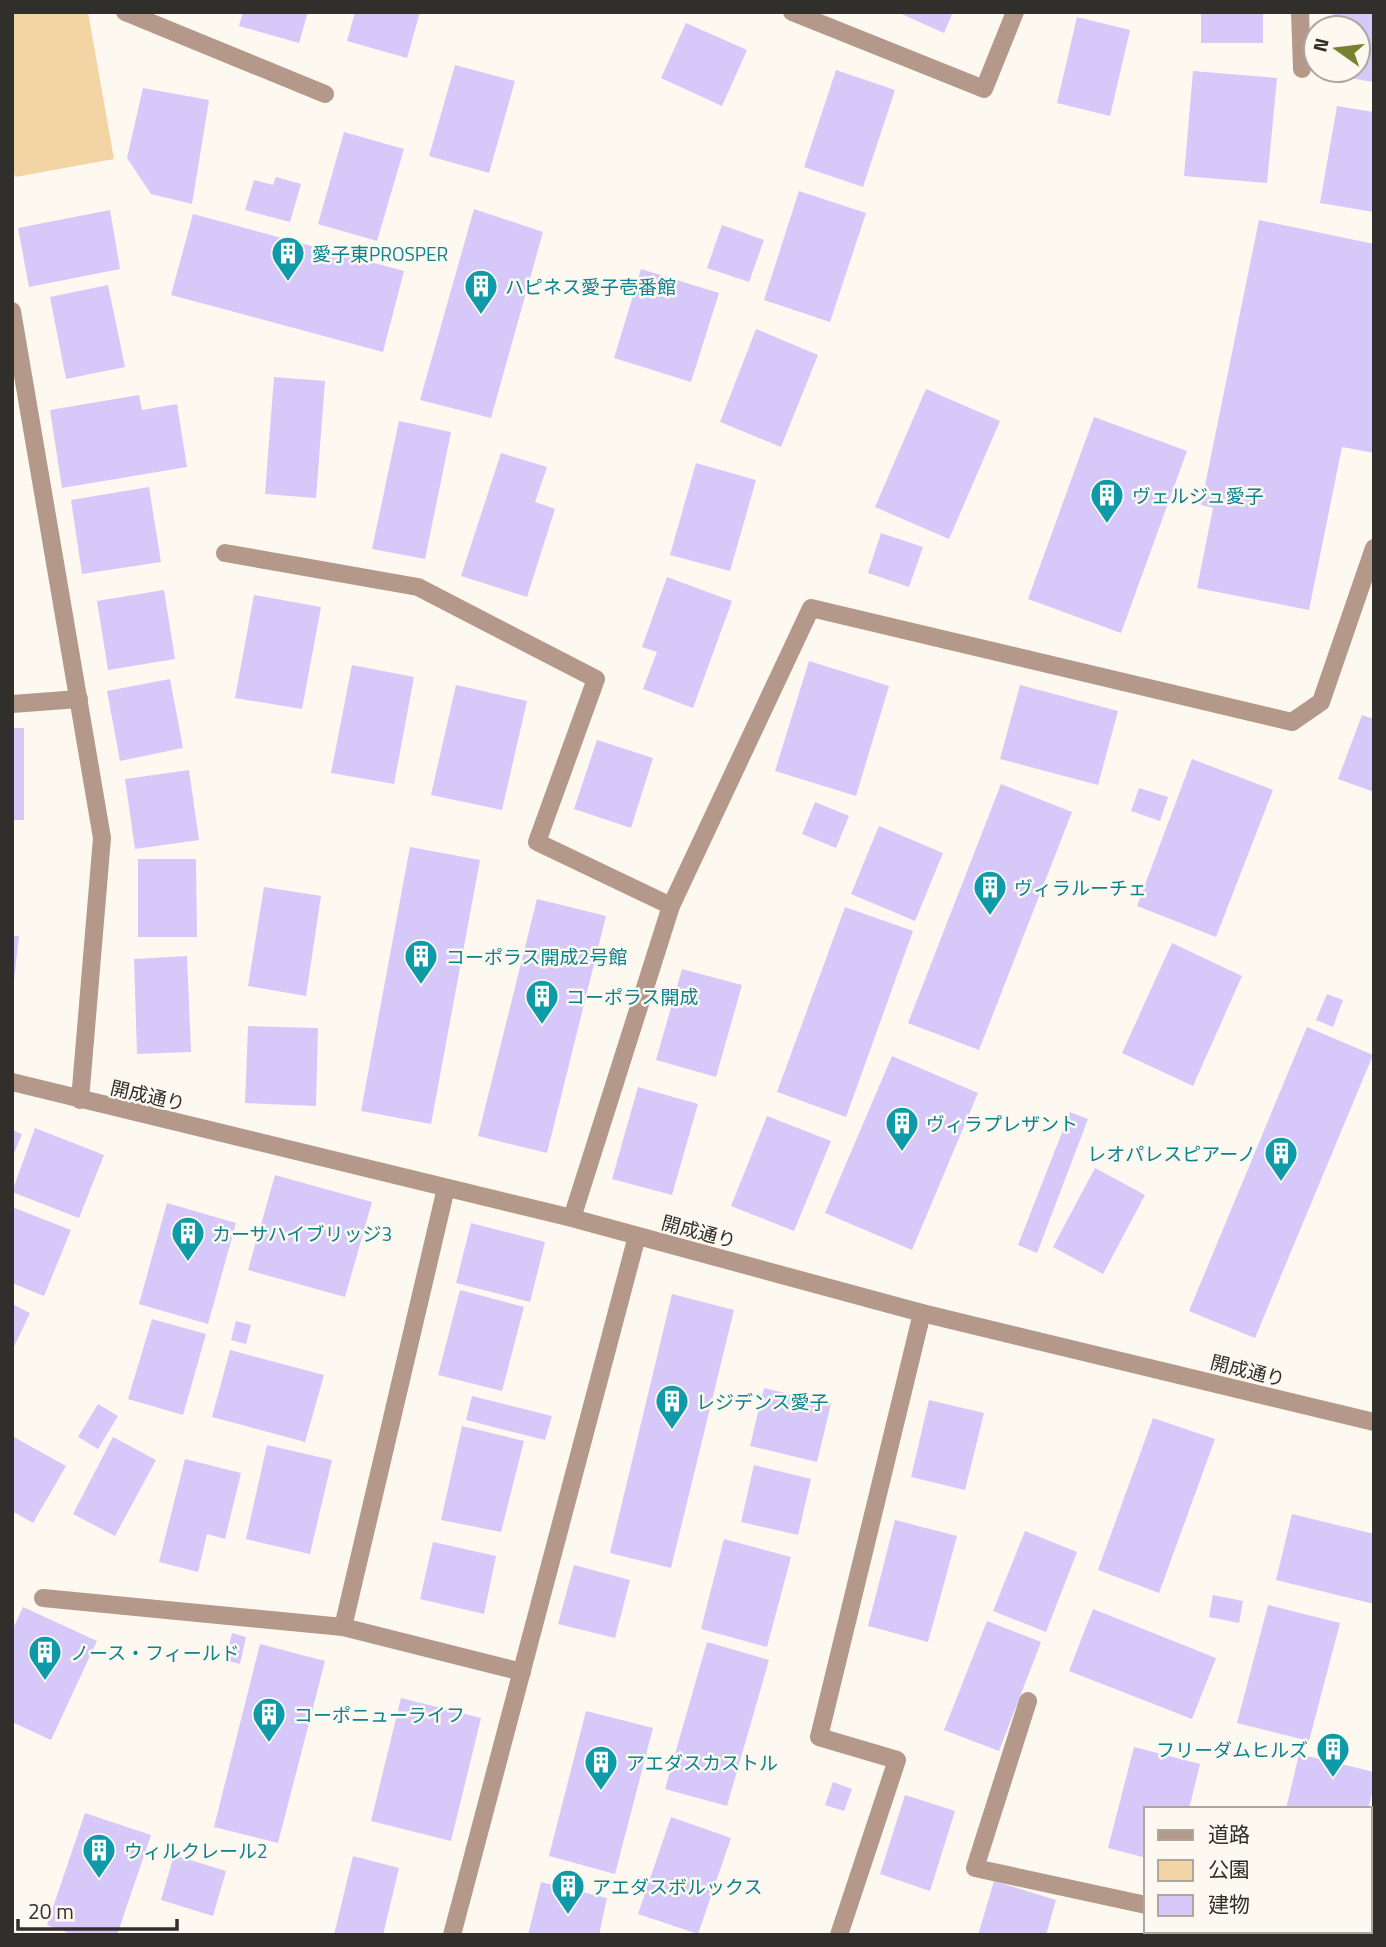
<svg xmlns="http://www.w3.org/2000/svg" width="1386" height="1947" font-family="'Titillium Web','Noto Sans JP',sans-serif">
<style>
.green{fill:#f3d5a5}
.building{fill:#d6c9f9}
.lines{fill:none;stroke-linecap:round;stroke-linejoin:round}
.minor{stroke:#b4998b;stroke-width:18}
.labels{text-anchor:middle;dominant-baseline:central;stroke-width:5;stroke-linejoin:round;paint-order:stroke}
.culture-label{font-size:19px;fill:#0d838f;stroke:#fdf8f0;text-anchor:start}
.street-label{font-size:19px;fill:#312f2c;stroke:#fdf8f0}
</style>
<rect width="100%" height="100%" fill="#fdf8f0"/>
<path class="green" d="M12,12H88L114,159L15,177L12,161Z"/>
<g class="building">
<path d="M243,12H308L299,43L239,26Z"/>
<path d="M355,12H420L407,58L347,41Z"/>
<path d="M897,12H953L944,33Z"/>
<rect x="1201" y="12" width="62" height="31"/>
<path d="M1334,12H1374V82L1324,74L1325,70H1358V28H1331Z"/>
<path d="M1077,17L1130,30L1110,116L1057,103Z"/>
<path d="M686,23L747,50L722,106L661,78Z"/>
<path d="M455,65L515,81L489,173L429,156Z"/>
<path d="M836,70L895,90L863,187L804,167Z"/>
<path d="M1193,71L1277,78L1267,183L1184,176Z"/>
<path d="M143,88L209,100L192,204L151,194L127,158Z"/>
<path d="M1337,106L1374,112V212L1320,203Z"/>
<path d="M344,132L404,149L377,241L318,224Z"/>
<path d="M276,177L301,184L290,222L245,210L254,180L273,185Z"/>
<path d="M799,191L866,213L830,322L764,300Z"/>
<path d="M474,209L543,232L491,418L420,400Z"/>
<path d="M110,210L120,269L29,287L18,228Z"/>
<path d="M193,214L404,271L383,352L171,295Z"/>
<path d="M1259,220L1374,244V453L1342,447L1309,610L1197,588L1213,508L1201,505Z"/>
<path d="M722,225L764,240L749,282L707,268Z"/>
<path d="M641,269L719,293L691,382L614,358Z"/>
<path d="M108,285L125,367L66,379L50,297Z"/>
<path d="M756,329L818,355L781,447L720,422Z"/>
<path d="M274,377L325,381L316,498L265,494Z"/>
<path d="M926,389L1000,421L949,539L875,507Z"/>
<path d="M139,395L142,410L177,404L187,467L62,488L50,410Z"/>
<path d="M1094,417L1187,451L1121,633L1028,599Z"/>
<path d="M399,421L451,432L425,559L372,549Z"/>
<path d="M501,453L547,467L535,502L555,509L527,597L461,576Z"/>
<path d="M696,463L756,480L730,571L670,555Z"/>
<path d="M149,487L161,562L82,574L71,500Z"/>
<path d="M881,533L923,547L909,587L868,573Z"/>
<path d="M667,577L732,601L693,708L643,689L657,652L642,647Z"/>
<path d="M164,590L175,659L108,670L97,601Z"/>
<path d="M254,595L321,607L302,709L235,698Z"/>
<path d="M809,661L889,686L856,796L775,771Z"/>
<path d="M352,665L414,677L394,784L331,773Z"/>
<path d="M170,679L183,748L120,761L107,691Z"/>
<path d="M456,685L527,701L502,810L431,795Z"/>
<path d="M1020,685L1118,711L1098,785L1000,759Z"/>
<path d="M1362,715L1374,719V792L1338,779Z"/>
<rect x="12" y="728" width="12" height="92"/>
<path d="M597,740L653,758L631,828L574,809Z"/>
<path d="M1192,759L1273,790L1216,937L1137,906Z"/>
<path d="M189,770L199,840L135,849L125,779Z"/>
<path d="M1001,784L1072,812L979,1050L908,1023Z"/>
<path d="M1139,788L1168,797L1160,821L1131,811Z"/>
<path d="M815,802L849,816L836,848L802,834Z"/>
<path d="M879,826L943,853L915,921L851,894Z"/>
<path d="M410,847L480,860L431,1124L361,1111Z"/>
<path d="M138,859H196L197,937H138Z"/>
<path d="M264,887L321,896L306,996L248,986Z"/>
<path d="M537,899L606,916L547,1153L478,1136Z"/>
<path d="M845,907L913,931L846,1117L777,1092Z"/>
<path d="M12,936H19L14,979H12Z"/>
<path d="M1172,943L1242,976L1193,1086L1122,1053Z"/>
<path d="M187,956L191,1052L137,1054L134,959Z"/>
<path d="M682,969L742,985L716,1077L656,1060Z"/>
<path d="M1327,994L1343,1000L1333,1027L1316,1020Z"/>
<path d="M248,1026L318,1028L316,1106L245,1103Z"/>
<path d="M1307,1027L1373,1055L1255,1338L1189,1311Z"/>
<path d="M892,1056L978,1093L912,1250L825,1213Z"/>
<path d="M638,1087L698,1104L672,1195L612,1179Z"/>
<path d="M1070,1112L1088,1119L1037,1253L1018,1245Z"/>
<path d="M767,1116L831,1141L794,1231L731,1206Z"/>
<path d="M35,1128L104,1155L79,1218L12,1192Z"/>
<path d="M12,1130L22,1134L12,1158Z"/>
<path d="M1095,1168L1145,1195L1103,1274L1053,1247Z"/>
<path d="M275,1175L372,1202L345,1297L248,1270Z"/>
<path d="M167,1203L236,1223L208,1324L139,1304Z"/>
<path d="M12,1207L71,1230L44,1296L12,1283Z"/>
<path d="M471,1223L545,1242L530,1302L456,1283Z"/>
<path d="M460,1290L524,1307L502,1391L438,1375Z"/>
<path d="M672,1294L734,1310L671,1568L610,1553Z"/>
<path d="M12,1304L30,1313L12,1351Z"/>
<path d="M152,1319L206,1334L183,1415L128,1399Z"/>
<path d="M236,1321L251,1325L246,1344L231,1340Z"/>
<path d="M230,1350L324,1375L305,1442L212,1417Z"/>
<path d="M764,1388L831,1404L817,1462L750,1446Z"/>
<path d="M472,1396L552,1416L545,1440L466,1420Z"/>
<path d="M929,1400L984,1413L965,1490L911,1477Z"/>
<path d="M98,1404L118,1416L98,1449L78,1437Z"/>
<path d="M1153,1418L1215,1439L1159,1593L1098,1570Z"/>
<path d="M462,1426L524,1441L501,1532L441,1520Z"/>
<path d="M12,1436L66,1466L33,1523L12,1511Z"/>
<path d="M113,1437L156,1460L115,1536L73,1514Z"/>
<path d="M267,1445L332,1460L310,1554L246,1539Z"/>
<path d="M185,1459L241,1473L225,1539L207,1534L198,1572L159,1562Z"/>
<path d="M754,1465L811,1479L798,1535L741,1522Z"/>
<path d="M1292,1514L1374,1534V1604L1276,1580Z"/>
<path d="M895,1520L957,1536L928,1642L868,1626Z"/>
<path d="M1025,1531L1077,1552L1046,1632L993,1611Z"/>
<path d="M724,1539L791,1557L767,1647L701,1629Z"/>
<path d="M433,1542L496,1556L484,1614L420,1599Z"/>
<path d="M574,1565L630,1580L615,1638L558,1624Z"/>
<path d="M1213,1595L1243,1601L1239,1623L1209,1617Z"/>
<path d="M1268,1605L1340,1623L1309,1741L1237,1723Z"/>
<path d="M23,1607L97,1641L51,1740L12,1722V1631Z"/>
<path d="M1093,1609L1216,1658L1192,1719L1069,1671Z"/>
<path d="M987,1621L1041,1642L999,1751L944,1730Z"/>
<path d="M232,1633L246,1637L240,1664L225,1660Z"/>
<path d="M707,1642L769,1660L727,1806L665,1789Z"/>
<path d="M260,1644L325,1661L278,1843L214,1827Z"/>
<path d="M401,1698L481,1718L451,1841L371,1821Z"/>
<path d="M586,1711L653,1728L615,1874L549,1856Z"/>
<path d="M1134,1747L1200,1764L1189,1809H1146V1858L1108,1848Z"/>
<path d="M1299,1754L1374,1772V1786L1368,1809H1286Z"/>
<path d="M833,1782L852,1789L844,1811L825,1805Z"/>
<path d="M905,1795L955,1811L930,1891L880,1874Z"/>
<path d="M85,1813L151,1835L117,1935H74L47,1925Z"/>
<path d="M671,1817L731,1838L698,1934L638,1914Z"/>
<path d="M174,1855L226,1871L213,1916L161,1900Z"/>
<path d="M353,1856L399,1868L383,1935H334Z"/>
<path d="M994,1881L1056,1900L1046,1935H978Z"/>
<path d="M541,1882L607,1898L599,1935H528Z"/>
<path d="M1178,1931H1215L1224,1934L1176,1935Z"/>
</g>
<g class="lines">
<g class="minor">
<path d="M125,12L325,94"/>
<path d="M792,12L984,89L1015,12"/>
<path d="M1300,12L1302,69"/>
<path d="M12,311L102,838L80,1100"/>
<path d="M225,553L418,587L596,679L537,842L671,906"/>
<path d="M12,704L79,699"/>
<path d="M12,1082L572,1218L922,1313L1374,1422"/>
<path d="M572,1218L671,906L811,608L1292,722L1321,702L1374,548"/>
<path d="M43,1598L343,1627L446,1188"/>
<path d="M343,1627L522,1672"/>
<path d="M1028,1701L975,1868L1146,1905"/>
<path d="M1266,1931L1282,1935"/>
<path d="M452,1935L637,1236"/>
<path d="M839,1935L897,1760L819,1737L922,1313"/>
</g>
</g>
<defs>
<symbol id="building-pin" viewBox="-11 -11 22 30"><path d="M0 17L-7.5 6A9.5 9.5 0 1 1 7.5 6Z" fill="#0f9aa8" stroke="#fdf8f0"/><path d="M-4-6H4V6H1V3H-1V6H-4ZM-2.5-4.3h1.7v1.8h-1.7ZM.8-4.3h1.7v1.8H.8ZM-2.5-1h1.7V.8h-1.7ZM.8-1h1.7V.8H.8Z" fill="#fff"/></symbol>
</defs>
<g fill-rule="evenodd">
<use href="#building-pin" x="269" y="234" width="38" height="52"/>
<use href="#building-pin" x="462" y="267" width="38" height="52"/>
<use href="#building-pin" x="1088" y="476" width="38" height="52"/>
<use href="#building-pin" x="971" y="868" width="38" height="52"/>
<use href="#building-pin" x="402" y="937" width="38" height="52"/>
<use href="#building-pin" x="523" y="977" width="38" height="52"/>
<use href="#building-pin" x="883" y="1104" width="38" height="52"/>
<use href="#building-pin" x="1262" y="1134" width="38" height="52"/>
<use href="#building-pin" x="169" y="1214" width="38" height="52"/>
<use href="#building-pin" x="653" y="1382" width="38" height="52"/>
<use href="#building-pin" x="26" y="1633" width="38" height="52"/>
<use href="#building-pin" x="250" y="1695" width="38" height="52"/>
<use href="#building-pin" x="1314" y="1730" width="38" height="52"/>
<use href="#building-pin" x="582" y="1743" width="38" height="52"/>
<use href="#building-pin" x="80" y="1831" width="38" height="52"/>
<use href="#building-pin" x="549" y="1867" width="38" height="52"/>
</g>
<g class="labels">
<g class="culture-label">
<text x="312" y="253">愛子東PROSPER</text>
<text x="505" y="286">ハピネス愛子壱番館</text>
<text x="1132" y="495">ヴェルジュ愛子</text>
<text x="1014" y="887">ヴィラルーチェ</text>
<text x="446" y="956">コーポラス開成2号館</text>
<text x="566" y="996">コーポラス開成</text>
<text x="926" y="1123">ヴィラプレザント</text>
<text x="1256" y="1153" text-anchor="end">レオパレスピアーノ</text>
<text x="212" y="1233">カーサハイブリッジ3</text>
<text x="696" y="1401">レジデンス愛子</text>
<text x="70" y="1652">ノース・フィールド</text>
<text x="294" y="1714">コーポニューライフ</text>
<text x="1308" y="1749" text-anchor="end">フリーダムヒルズ</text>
<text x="626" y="1762">アエダスカストル</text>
<text x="124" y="1850">ウィルクレール2</text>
<text x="592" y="1886">アエダスボルックス</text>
</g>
<g class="street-label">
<text transform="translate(148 1095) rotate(13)">開成通り</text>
<text transform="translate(699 1231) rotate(15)">開成通り</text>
<text transform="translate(1248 1370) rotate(14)">開成通り</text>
</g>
</g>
<rect width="1386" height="1947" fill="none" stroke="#312f2c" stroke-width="28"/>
<rect x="1144" y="1807" width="228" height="126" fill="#fdf8f0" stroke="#aba8a2" stroke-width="2"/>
<rect x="1158" y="1830" width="35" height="10" fill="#b4998b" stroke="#aba8a2" stroke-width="2"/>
<text x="1208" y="1842" font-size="21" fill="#312f2c">道路</text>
<rect x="1158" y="1860" width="35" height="21" fill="#f3d5a5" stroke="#aba8a2" stroke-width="2"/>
<text x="1208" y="1877" font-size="21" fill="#312f2c">公園</text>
<rect x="1158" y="1895" width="35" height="21" fill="#d6c9f9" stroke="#aba8a2" stroke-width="2"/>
<text x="1208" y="1912" font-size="21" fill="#312f2c">建物</text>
<g transform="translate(1337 49) rotate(284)"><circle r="33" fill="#fdf8f0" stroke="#aba8a2" stroke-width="2"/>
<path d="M0-5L12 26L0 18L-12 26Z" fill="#758331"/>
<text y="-10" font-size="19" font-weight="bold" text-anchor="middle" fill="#312f2c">N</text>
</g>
<path d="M18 1919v10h159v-10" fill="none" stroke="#312f2c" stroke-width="3.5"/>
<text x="28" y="1919" font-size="21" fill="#312f2c" stroke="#fdf8f0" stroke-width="5" paint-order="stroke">20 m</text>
</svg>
